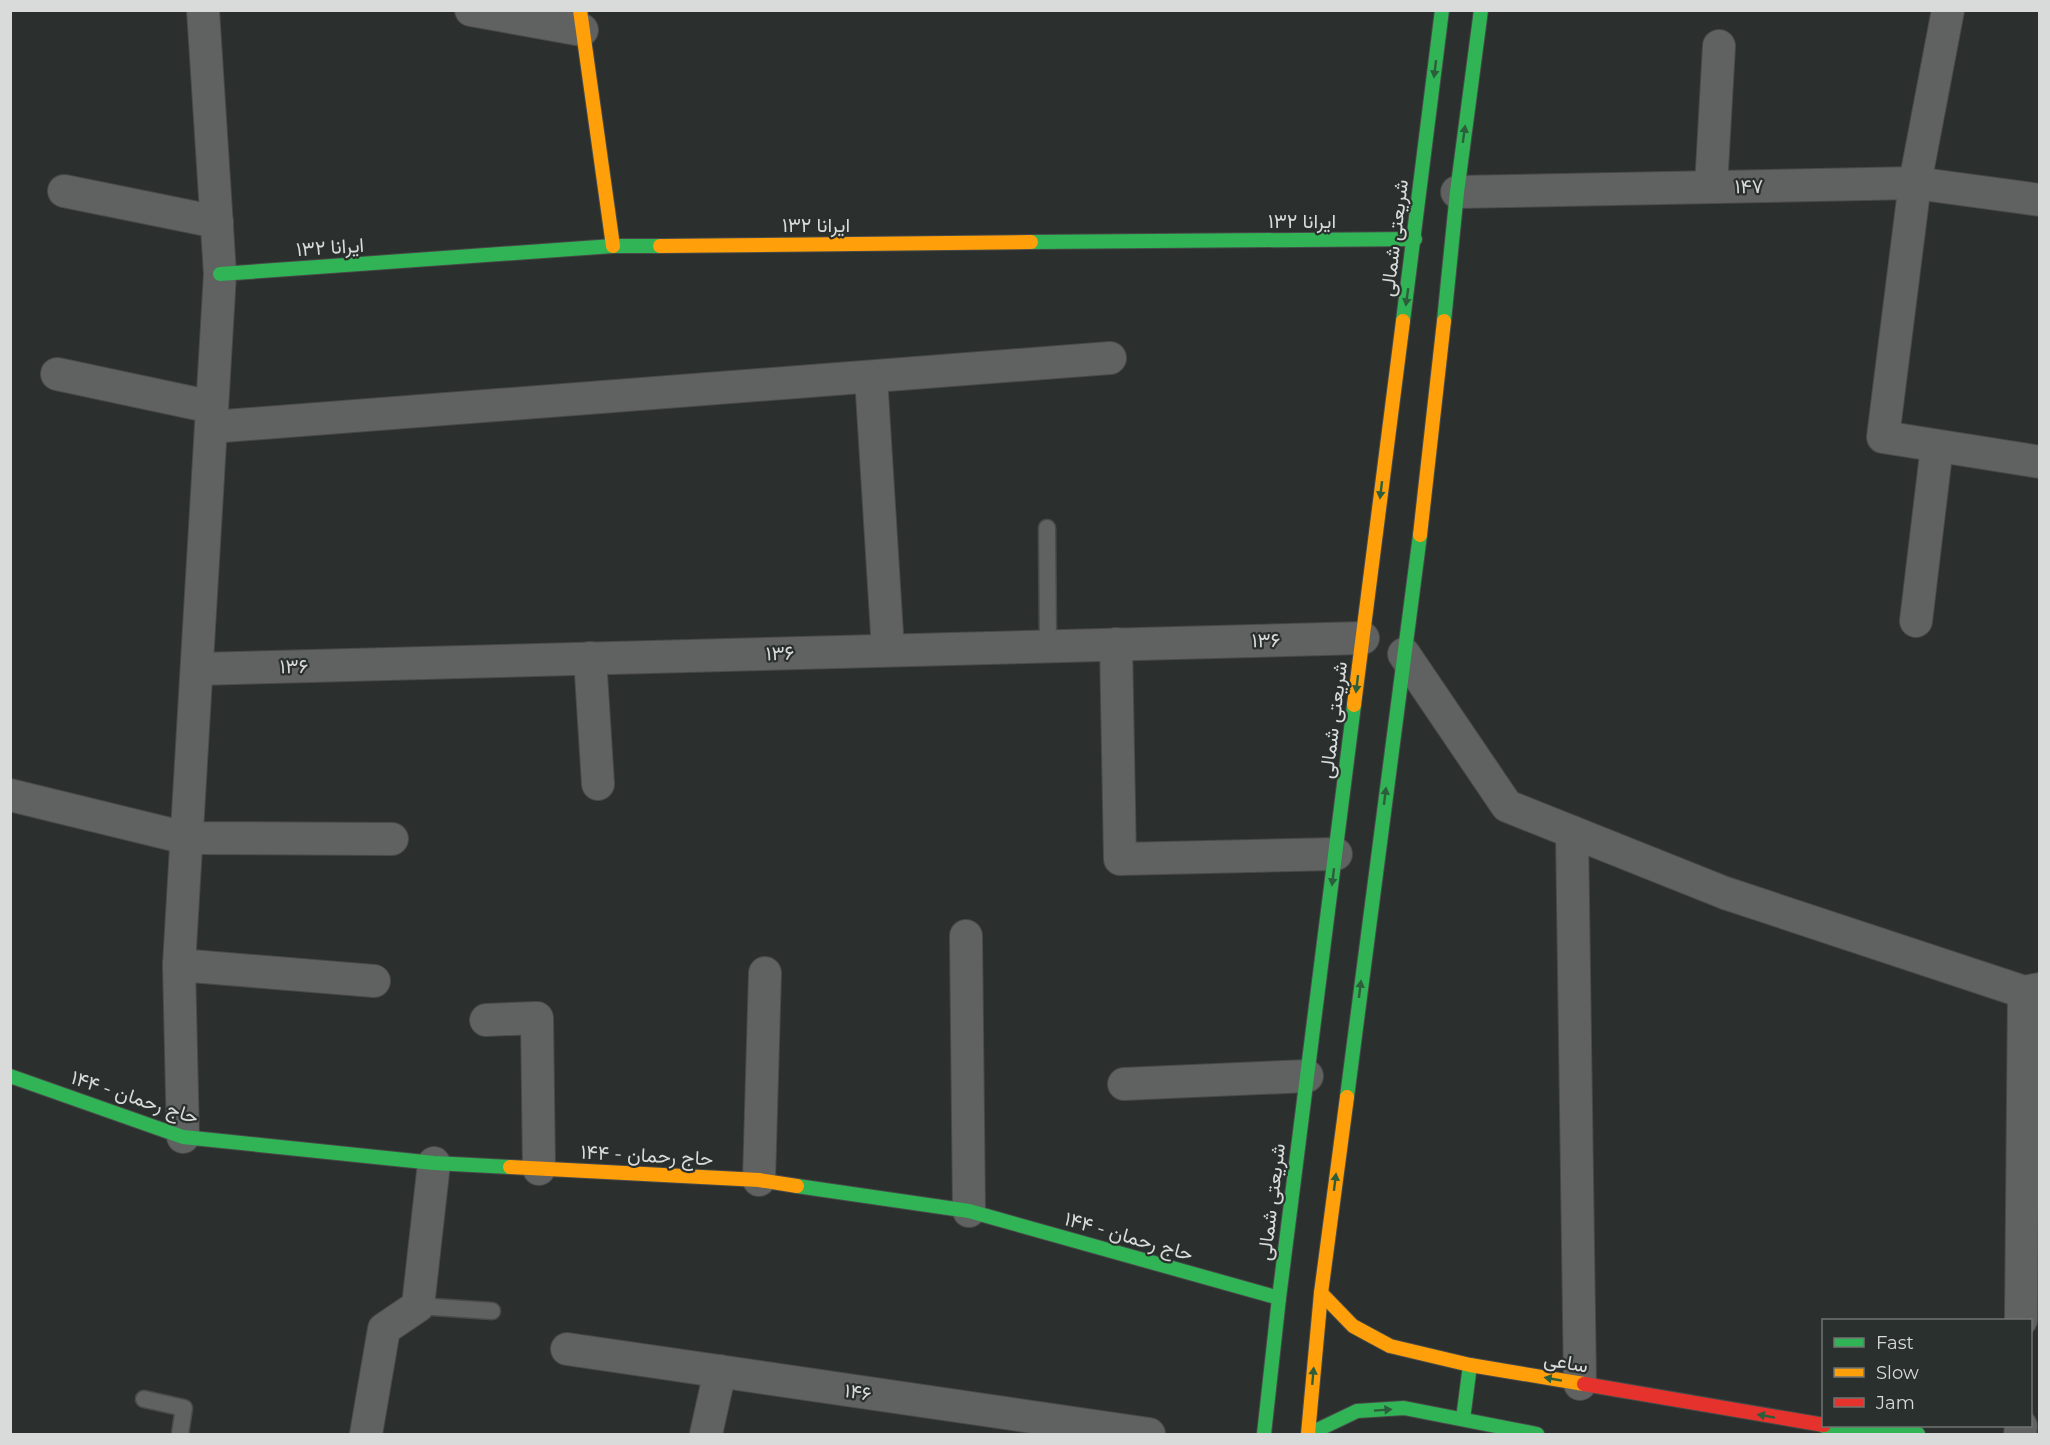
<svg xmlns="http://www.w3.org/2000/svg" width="2050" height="1445" font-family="Montserrat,Vazirmatn,sans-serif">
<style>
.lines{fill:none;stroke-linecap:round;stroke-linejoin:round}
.lane-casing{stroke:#484a49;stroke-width:19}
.street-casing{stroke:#484a49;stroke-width:34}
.fast-casing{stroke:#484a49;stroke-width:16}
.slow-casing{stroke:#484a49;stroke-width:16}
.jam-casing{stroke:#484a49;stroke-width:16}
.lane{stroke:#606261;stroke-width:16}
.street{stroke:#606261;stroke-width:32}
.fast{stroke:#30b455;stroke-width:14}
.slow{stroke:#ff9f0a;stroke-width:14}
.jam{stroke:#e5322d;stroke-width:14}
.oneway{fill:#2c5e3b}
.labels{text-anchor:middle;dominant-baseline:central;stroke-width:4.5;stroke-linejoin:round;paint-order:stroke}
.street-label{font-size:20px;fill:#d8dbda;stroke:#2a302d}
</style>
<rect width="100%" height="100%" fill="#2b2f2d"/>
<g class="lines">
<defs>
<g id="lane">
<path d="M1047,528L1048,646"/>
<path d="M418,1306L492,1311"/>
<path d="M144,1399L184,1408L180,1434"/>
</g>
<g id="street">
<path d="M471,10L582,30"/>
<path d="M1948,10L1915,183L1883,437L2040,462"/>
<path d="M1711,187L1719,46"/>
<path d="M64,191L217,222"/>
<path d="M1457,192L1915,183L2040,200"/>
<path d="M57,374L212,407"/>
<path d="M871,377L888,650"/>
<path d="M211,427L1110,358"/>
<path d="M1916,621L1937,446"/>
<path d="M1116,644L1120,859L1336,854"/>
<path d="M1404,654L1507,806L1725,893L2024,992L2040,989"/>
<path d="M590,658L598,784"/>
<path d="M197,669L1363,638"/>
<path d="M10,795L186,838L392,839"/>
<path d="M1572,832L1580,1384"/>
<path d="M966,936L969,1211"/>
<path d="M179,965L374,981"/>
<path d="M486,1020L537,1018L539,1169"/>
<path d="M1124,1084L1307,1076"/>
<path d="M183,1137L179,965L220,274L203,10"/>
<path d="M759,1180L765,973"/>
<path d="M2021,1320L2024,992"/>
<path d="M567,1349L1149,1434"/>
<path d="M366,1434L384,1329L418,1306L434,1163"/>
<path d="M706,1434L720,1371"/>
<path d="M2020,1434L2021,1426"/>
</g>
<g id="fast">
<path d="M1031,242L1415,239"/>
<path d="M220,274L613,246H660"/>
<path d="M1403,321L1442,10"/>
<path d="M1444,321L1457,192L1481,10"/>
<path d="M10,1076L183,1137L434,1163L510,1167"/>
<path d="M1347,1097L1420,535"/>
<path d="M797,1186L969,1211L1279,1298"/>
<path d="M1463,1419L1470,1365"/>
<path d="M1824,1426L1918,1434"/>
<path d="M1264,1434L1279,1298L1354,705"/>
<path d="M1309,1434L1357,1411L1404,1408L1537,1434"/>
</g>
<g id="slow">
<path d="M580,10L613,246"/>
<path d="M660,246L1031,242"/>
<path d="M1420,535L1444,321"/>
<path d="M1354,705L1403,321"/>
<path d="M510,1167L759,1180L797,1186"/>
<path d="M1321,1293L1353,1326L1390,1346L1470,1365L1584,1384"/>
<path d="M1308,1434L1321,1293L1347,1097"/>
</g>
<path id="jam" d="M1584,1384L1824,1425"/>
</defs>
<use href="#lane" class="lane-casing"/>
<use href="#street" class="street-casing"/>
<use href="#fast" class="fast-casing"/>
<use href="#slow" class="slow-casing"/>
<use href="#jam" class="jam-casing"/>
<use href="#lane" class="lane"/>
<use href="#street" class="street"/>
<use href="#fast" class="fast"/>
<use href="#slow" class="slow"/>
<use href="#jam" class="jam"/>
</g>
<defs><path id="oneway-solid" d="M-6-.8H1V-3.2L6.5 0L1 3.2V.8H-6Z" transform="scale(1.5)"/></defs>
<g class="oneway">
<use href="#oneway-solid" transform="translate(1435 69) rotate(97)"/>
<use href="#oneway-solid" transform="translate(1464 134) rotate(-82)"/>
<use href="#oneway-solid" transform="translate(1407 297) rotate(98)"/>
<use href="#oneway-solid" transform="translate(1381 490) rotate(97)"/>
<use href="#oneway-solid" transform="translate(1357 684) rotate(97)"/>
<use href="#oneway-solid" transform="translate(1385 796) rotate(-83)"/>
<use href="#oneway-solid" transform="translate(1333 877) rotate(97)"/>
<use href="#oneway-solid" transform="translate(1360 989) rotate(-83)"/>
<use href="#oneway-solid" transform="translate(1335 1182) rotate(-83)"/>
<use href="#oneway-solid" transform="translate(1313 1376) rotate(-85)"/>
<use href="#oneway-solid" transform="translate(1553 1379) rotate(-170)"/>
<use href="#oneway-solid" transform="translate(1383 1410) rotate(-4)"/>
<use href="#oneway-solid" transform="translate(1766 1416) rotate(-170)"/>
</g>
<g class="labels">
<g class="street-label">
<text transform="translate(1749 186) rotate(-1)">۱۴۷</text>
<text x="1302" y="221">ایرانا ۱۳۲</text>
<text x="816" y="225">ایرانا ۱۳۲</text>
<text transform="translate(1394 238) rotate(-83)">شریعتی شمالی</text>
<text transform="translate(330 247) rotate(-4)">ایرانا ۱۳۲</text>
<text transform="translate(1266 640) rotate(-1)">۱۳۶</text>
<text transform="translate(780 653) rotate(-2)">۱۳۶</text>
<text transform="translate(294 666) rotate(-1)">۱۳۶</text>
<text transform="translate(1333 720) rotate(-83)">شریعتی شمالی</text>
<text transform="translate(135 1097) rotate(18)">حاج رحمان - ۱۴۴</text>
<text transform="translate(647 1155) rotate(3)">حاج رحمان - ۱۴۴</text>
<text transform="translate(1271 1202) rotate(-83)">شریعتی شمالی</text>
<text transform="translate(1129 1236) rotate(16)">حاج رحمان - ۱۴۴</text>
<text transform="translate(1566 1362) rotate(10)">ساعی</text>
<text transform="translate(858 1392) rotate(8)">۱۴۶</text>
</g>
</g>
<rect width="2050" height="1445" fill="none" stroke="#d8dbda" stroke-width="24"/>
<rect x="1822" y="1319" width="210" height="108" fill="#2a302d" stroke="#707472" stroke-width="1.5"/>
<rect x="1834" y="1338" width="30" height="9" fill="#30b455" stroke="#707472" stroke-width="1.5"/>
<text x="1876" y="1349" font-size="18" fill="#d8dbda">Fast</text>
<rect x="1834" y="1368" width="30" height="9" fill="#ff9f0a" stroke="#707472" stroke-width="1.5"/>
<text x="1876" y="1379" font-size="18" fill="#d8dbda">Slow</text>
<rect x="1834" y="1398" width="30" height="9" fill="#e5322d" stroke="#707472" stroke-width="1.5"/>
<text x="1876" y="1409" font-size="18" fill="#d8dbda">Jam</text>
</svg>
